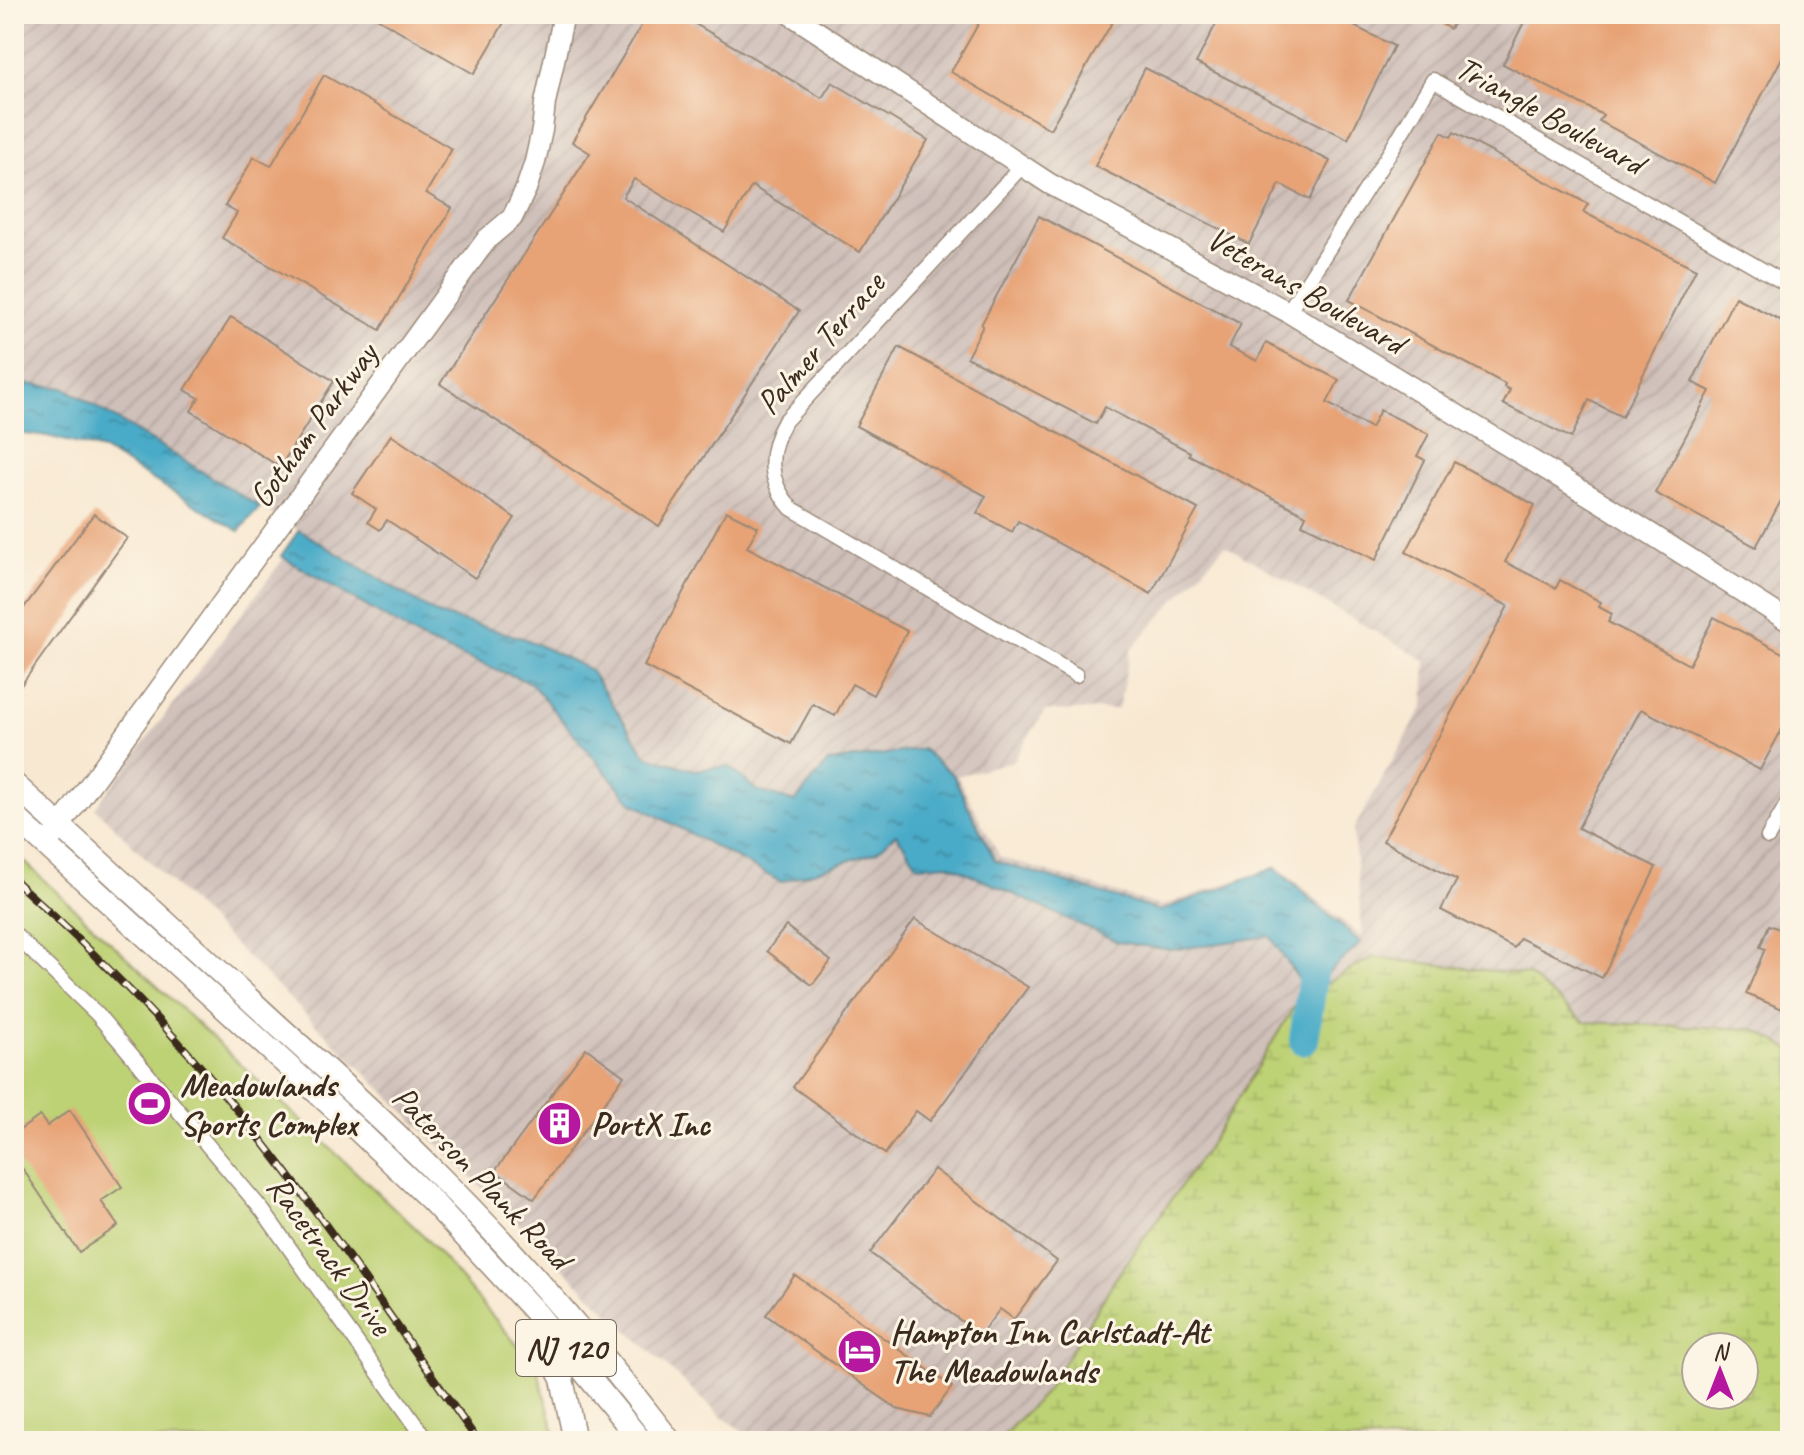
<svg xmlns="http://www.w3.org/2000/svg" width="1804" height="1455" font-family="Caveat,sans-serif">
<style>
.industrial{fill:url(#industrial-furrows);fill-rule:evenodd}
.green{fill:#bdd174;stroke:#7c7e49;stroke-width:2}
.wetland{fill:url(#wetland-marsh);stroke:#7c7e49;stroke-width:2;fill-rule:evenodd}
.water{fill:url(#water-ripples);stroke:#426a73;stroke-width:2}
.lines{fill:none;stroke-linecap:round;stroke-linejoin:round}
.river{stroke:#49abc8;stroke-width:30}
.building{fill:#e7a274}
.street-casing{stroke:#9a8978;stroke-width:17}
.secondary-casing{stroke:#9a8978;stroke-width:23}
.primary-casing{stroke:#9a8978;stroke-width:25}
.street{stroke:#fff;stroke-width:14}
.secondary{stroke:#fff;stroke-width:20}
.primary{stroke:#fff;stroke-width:22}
.rail-casing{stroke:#3b2a1e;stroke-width:8}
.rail{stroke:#fcf5e5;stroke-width:5;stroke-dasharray:15;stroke-linecap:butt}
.labels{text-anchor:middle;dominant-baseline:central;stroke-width:6;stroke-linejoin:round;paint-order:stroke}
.shield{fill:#fcf5e5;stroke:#75675a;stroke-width:2}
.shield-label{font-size:32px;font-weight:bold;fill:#3b2a1e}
.street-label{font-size:34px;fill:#3b2a1e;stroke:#fcf5e5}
.poi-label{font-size:34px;font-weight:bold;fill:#3b2a1e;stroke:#fcf5e5;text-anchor:start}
</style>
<defs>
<pattern id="industrial-furrows" width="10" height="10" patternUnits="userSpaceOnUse" patternTransform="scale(2)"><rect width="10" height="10" fill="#cfc0ba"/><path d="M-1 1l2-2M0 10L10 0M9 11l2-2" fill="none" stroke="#b3a59f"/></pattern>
<pattern id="wetland-marsh" width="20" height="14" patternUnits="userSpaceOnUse" patternTransform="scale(2)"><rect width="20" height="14" fill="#bdd174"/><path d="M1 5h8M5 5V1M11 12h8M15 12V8" fill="none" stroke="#a3b464"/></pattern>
<pattern id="water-ripples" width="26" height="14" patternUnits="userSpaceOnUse" patternTransform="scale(2)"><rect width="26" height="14" fill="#49abc8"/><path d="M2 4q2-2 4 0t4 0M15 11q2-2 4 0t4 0" fill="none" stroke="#3e8ba2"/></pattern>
</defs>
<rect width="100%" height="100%" fill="#fcf5e5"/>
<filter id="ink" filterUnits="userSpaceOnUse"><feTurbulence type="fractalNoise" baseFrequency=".0125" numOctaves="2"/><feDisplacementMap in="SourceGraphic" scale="16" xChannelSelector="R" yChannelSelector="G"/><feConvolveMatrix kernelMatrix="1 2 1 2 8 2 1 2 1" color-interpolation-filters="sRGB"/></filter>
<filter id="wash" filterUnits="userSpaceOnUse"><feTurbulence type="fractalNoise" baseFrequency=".006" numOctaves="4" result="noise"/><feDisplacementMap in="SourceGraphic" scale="32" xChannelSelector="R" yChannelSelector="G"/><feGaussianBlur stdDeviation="1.8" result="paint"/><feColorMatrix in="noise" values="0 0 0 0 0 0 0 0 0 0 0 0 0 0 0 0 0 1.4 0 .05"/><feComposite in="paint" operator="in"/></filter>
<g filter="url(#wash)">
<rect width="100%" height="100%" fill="#f8e8d1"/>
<path class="industrial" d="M14,14H1790V1049L1754,1029L1584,1022L1528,975L1210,1144L1114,1281L1047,1391L998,1441H758L723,1418L613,1317L408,1115L95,808L284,558L427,642L531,683L631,802L781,882L896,833L918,866L948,864L1118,942L1171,950L1270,936L1275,868L1160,911L994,860L953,775L829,762L795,802L756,790L729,766L694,770L647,756L589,669L526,639L437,614L65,389L14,383ZM1225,545L1426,661L1424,706L1353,830L1363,938L1277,866L1161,906L1000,857L957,776L1013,761L1045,711L1118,709L1131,649Z"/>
<path class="green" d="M14,852L424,1236L537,1368L557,1441H14Z"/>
<path class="wetland" d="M1372,957L1528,975L1584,1022L1754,1029L1790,1049V1441H1682L1671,1433L1666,1441H998L1047,1390L1114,1281L1210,1144L1298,1000ZM1696,1347H1744V1395H1696Z"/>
<g class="water">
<path d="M14,383L65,388L260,507L239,531L103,450L47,436L14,433Z"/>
<path d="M299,530L437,614L526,639L589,669L647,756L694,770L729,766L756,790L795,802L828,762L922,749L953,775L995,861L1160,911L1275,868L1361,943L1307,992L1270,936L1171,950L1118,942L948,864L918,866L896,834L876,852L781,882L631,802L531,683L427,642L281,556Z"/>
</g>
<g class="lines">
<path class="river" d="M1304,1040L1317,947"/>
</g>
<g id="blocks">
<g class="building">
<path d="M370,14H509L474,74Z"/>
<path d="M648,14H678L822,98L832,82L928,140L860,252L752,186L724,232L634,179L623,197L799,311L659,526L440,384L590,153L572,142Z"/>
<path d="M984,14H1117L1050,129L951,72Z"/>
<path d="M1221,14H1330L1394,46L1348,139L1196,63Z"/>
<path d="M1424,14H1459L1450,29Z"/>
<path d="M1528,14H1790V43L1715,183L1599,121L1603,115L1503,64Z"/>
<path d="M1145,68L1330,161L1310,200L1280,184L1249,244L1095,166Z"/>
<path d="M324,75L452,149L426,193L452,208L380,330L222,238L237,213L225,206L254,157L271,166Z"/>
<path d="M1442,132L1451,137L1454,132L1588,204L1583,212L1696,269L1622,417L1589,400L1571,438L1503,404L1510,390L1504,387L1505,384L1349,300Z"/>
<path d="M1039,216L1241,324L1229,347L1257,361L1266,343L1339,380L1327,403L1342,411V413L1371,428L1380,410L1429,434L1417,456L1425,460L1376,560L1302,524L1306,515L1189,455L1190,452L1105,407L1096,424L967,357L983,326L981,325Z"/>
<path d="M1735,297L1790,325V484L1756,547L1655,493L1710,391L1692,382Z"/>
<path d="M231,317L334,381L280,467L191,411L199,398L185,390Z"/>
<path d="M899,347L1198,509L1151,594L1018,521L1012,532L977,513L986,496L856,426Z"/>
<path d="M391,435L515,518L475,578L387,520L380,530L368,522L376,509L352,493Z"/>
<path d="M1454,462L1535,505L1505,562L1556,588L1560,580L1601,602L1599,607L1612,614L1608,622L1689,665L1714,617L1790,657V714L1760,770L1641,709L1578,828L1656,867L1602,978L1520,938L1514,948L1441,910L1457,880L1383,841L1508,606L1406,552Z"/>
<path d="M726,511L758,527L747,547L907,631L873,695L852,684L835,716L813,704L791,744L644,666Z"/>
<path d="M94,514L127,538L14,695V621Z"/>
<path d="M1790,902V1012L1746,994L1765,949L1760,947L1769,925L1779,929Z"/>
<path d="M915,919L1028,987L930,1121L916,1111L885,1154L793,1087Z"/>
<path d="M786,926L831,961L812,985L767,951Z"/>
<path d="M586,1048L624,1076L534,1199L495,1171Z"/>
<path d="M70,1110L122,1187L101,1201L118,1226L79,1252L14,1156V1134L40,1116L47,1126Z"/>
<path d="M934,1169L1057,1261L1014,1319L1000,1309L980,1335L870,1253Z"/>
<path d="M795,1275L952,1387L930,1417L897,1409L766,1315Z"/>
</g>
</g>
</g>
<g filter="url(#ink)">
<use href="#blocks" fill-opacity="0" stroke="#9a8978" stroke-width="2"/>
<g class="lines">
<defs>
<g id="street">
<path d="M1022,166L785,421C767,452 767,480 791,508L1076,675"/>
<path d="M1288,312L1390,152L1433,80L1790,286"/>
<path d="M1768,837L1790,799"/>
<path d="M14,934L97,1014L263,1211L427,1441"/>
</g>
<g id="secondary">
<path d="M790,14L1050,184L1288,312L1610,508L1790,622"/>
<path d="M46,845L487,239L512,218L526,189L535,162L542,130L545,103L564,14"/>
</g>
<g id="primary">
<path d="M14,784C101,863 188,942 274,1022C328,1071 383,1119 434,1171C519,1255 597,1346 670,1441"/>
<path d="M14,816L344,1117L432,1201L537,1314L641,1441"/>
<path d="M535,1326L562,1379L575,1441"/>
</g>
</defs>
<use href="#street" class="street-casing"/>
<use href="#secondary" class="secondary-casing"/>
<use href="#primary" class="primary-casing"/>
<use href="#street" class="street"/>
<use href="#secondary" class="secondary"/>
<use href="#primary" class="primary"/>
<defs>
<path id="rail" d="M14,880C96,953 173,1031 242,1116C326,1219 401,1333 478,1441"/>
</defs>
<use href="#rail" class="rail-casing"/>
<use href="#rail" class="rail"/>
</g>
</g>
<defs>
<symbol id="stadium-disc" viewBox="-11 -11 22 22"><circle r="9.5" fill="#b5179e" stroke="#fcf5e5"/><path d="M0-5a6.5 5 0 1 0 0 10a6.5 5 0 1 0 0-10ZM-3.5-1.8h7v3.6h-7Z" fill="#fff"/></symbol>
<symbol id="building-disc" viewBox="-11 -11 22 22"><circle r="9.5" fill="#b5179e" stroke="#fcf5e5"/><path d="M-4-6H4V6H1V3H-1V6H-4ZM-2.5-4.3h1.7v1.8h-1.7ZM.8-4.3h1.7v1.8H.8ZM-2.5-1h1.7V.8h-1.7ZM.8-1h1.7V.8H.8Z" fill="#fff"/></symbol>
<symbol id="hotel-disc" viewBox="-11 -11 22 22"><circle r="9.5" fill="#b5179e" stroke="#fcf5e5"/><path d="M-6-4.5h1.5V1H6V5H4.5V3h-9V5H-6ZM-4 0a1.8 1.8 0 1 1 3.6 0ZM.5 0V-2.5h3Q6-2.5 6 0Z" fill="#fff"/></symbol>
</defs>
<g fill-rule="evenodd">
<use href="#stadium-disc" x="124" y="1078" width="51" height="51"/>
<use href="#building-disc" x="534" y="1098" width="51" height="51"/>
<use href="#hotel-disc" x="834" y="1326" width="51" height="51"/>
</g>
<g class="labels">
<rect class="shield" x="516" y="1320" width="100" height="56" rx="6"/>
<g class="shield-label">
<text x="566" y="1348">NJ 120</text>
</g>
<g class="street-label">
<text transform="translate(1550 115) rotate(29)">Triangle Boulevard</text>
<text transform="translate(1306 290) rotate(30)">Veterans Boulevard</text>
<text transform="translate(820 343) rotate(-49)">Palmer Terrace</text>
<text transform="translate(313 425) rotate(-54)">Gotham Parkway</text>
<text transform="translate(482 1177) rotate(46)">Paterson Plank Road</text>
<text transform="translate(330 1255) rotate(54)">Racetrack Drive</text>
</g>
<g class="poi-label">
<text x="180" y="1084">Meadowlands<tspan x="180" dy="39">Sports Complex</tspan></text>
<text x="591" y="1123">PortX Inc</text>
<text x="890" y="1331">Hampton Inn Carlstadt-At<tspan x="890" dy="39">The Meadowlands</tspan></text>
</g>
</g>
<rect width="1804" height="1455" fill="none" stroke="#fcf5e5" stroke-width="48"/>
<g transform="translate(1720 1371)"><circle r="38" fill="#fcf5e5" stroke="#afa495" stroke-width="2"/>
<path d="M0-6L14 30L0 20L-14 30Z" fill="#b5179e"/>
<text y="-12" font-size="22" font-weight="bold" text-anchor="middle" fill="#3b2a1e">N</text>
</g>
</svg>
